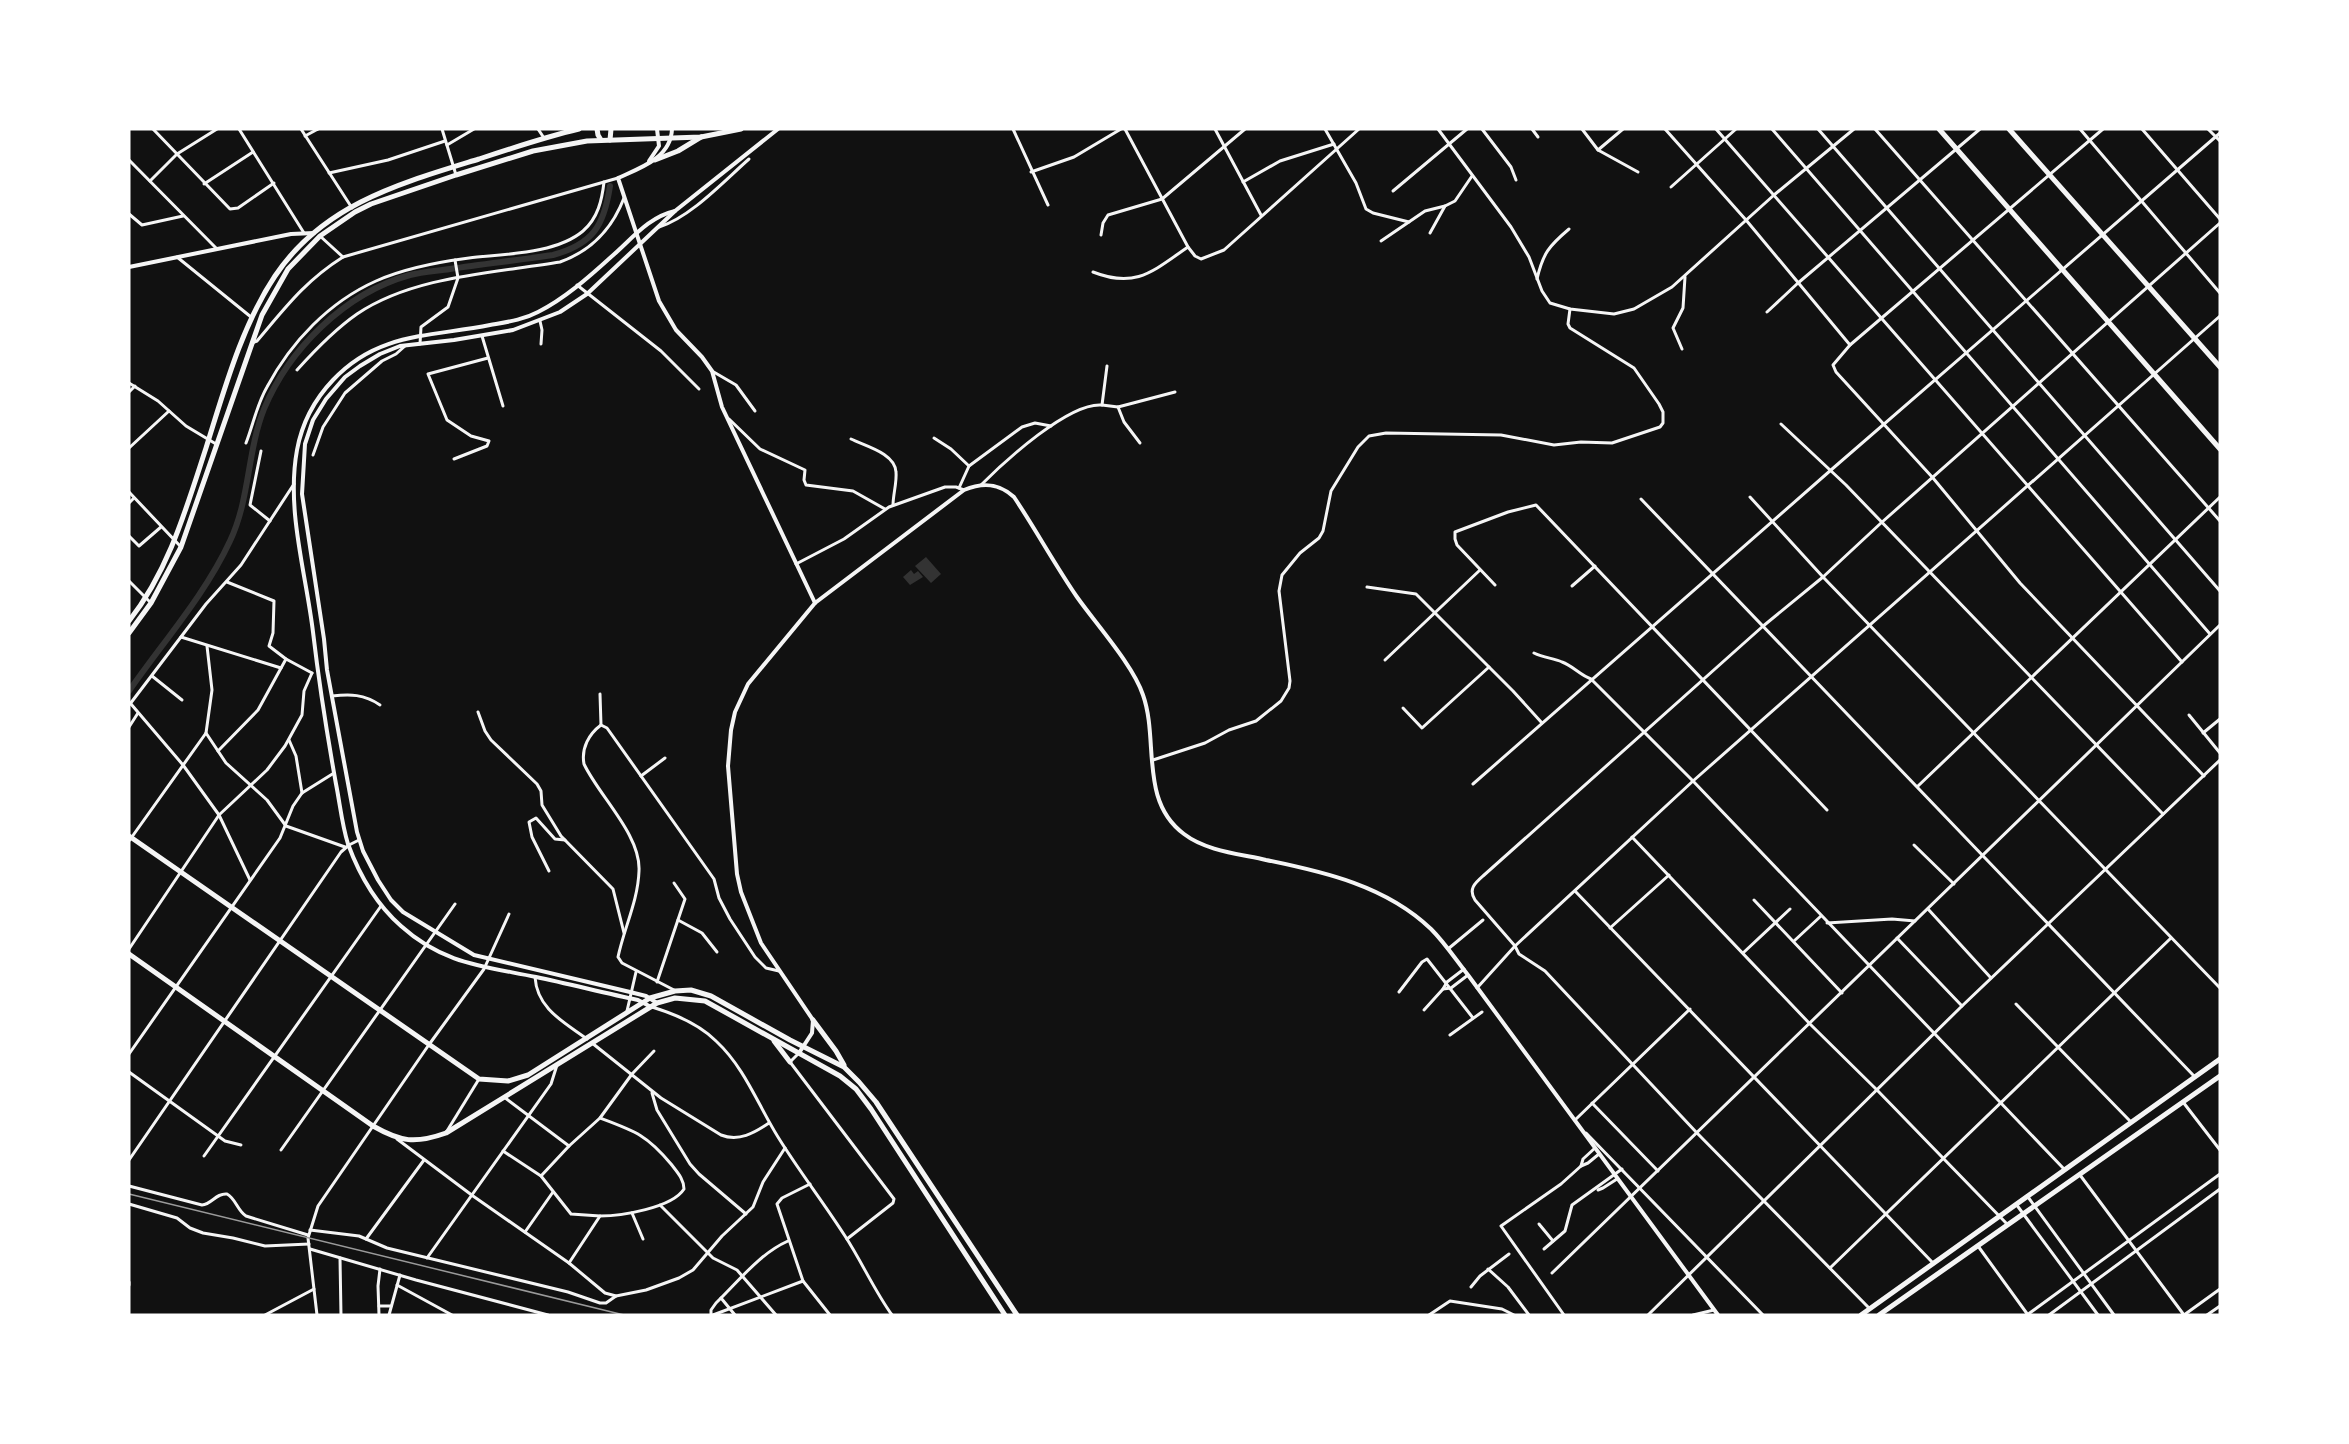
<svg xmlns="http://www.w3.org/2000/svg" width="2349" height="1444" font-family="Poppins,sans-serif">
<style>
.water{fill:#333}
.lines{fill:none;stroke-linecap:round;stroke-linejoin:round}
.canal{stroke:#333;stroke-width:6}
.minor{stroke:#f5f5f5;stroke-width:3}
.tertiary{stroke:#f5f5f5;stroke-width:4}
.primary{stroke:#f5f5f5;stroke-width:5}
.trunk{stroke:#f5f5f5;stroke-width:5}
.rail{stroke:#9a9a9a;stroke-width:1.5}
</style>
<rect width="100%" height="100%" fill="#111"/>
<g class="water">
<path d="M926,557L941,574L931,583L915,566Z"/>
<path d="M911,570L914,574L918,571L923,577L910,585L903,577Z"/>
</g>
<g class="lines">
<path class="canal" d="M129,691C163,642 205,595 230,541C250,499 247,452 264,409C289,349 345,293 410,275C423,272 437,271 450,269C484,264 519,260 553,255C593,244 604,226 610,186"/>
<g class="minor">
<path d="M153,129L230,209L238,208L274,183"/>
<path d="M239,129L304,233"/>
<path d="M301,129L352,208"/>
<path d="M442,129L456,175"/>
<path d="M538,129L544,138"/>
<path d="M1013,129L1048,205"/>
<path d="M1125,129L1188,247L1195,256L1201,259L1224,250L1359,129"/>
<path d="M1215,129L1261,215"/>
<path d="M1325,129L1356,183L1366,209L1373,213L1409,222"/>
<path d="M1438,129L1511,227L1529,257L1542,291L1550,303L1570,309L1614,314L1634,309L1672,287L1774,195L1854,129"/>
<path d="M1482,129L1511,167L1516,180"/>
<path d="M1532,129L1538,137"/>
<path d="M1582,129L1598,150L1638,172"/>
<path d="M1665,129L1746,220L1850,345"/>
<path d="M1716,129L2182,662"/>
<path d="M1772,129L2210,634"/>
<path d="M1818,129L2220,591"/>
<path d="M1875,129L2220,521"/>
<path d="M2080,129L2220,293"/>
<path d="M2103,129L1850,345L1833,365L1836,372L1933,478L2020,583L2204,776"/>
<path d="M2142,129L2220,219"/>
<path d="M2208,129L2220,141"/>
<path d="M305,136L318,129"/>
<path d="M447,145L474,129"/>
<path d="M1598,150L1623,129"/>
<path d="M129,160L216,248"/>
<path d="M1031,172L1074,157L1121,129"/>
<path d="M329,173L388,160L445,141"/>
<path d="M150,181L177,154L217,129"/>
<path d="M1243,182L1280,161L1334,144"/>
<path d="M204,184L253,152"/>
<path d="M1671,187L1736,129"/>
<path d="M1393,191L1467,129"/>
<path d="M129,214L142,225L183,216"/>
<path d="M659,227C691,217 724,181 749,159"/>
<path d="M1430,233L1445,206L1455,201L1472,176"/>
<path d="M1101,235L1103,223L1108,215L1162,199L1245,129"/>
<path d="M320,236L343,257"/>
<path d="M1381,241L1425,211L1445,206"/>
<path d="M177,257L251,317"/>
<path d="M1093,272C1136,289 1153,271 1188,247"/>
<path d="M1537,279C1543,253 1549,246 1569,229"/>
<path d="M577,285L661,351L699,389"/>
<path d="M1767,312L1798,283L1980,129"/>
<path d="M540,321L542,330L541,344"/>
<path d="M482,336L503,406"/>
<path d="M252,343L257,341C285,308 305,281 343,257L618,178"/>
<path d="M420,344L421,327L448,307L458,278L455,260"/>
<path d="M1682,349L1673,328L1683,308L1685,277"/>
<path d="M297,370C315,350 334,330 357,314C413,276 494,273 560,262C591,251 612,229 624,198"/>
<path d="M712,371L736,385L755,411"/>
<path d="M129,383L158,401L186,426L216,444"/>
<path d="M129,392L135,386"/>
<path d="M1102,405L1118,407L1175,392"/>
<path d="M1118,407L1124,422L1140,443"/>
<path d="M729,419L760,449L805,470L804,480L806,485L853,491L885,509"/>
<path d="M1781,424L1846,485L2163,814"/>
<path d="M934,438L951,449L969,466"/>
<path d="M851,439C865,446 895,453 896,472C897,482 893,495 893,505"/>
<path d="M246,443C253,425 257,404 267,387C291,342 329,302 376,281C405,268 438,262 469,258C504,254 556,254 583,231C598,218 602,200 604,182"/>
<path d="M129,448L169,411"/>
<path d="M261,451L250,505L270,521"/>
<path d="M313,455L323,427L345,393L382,361L396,354L405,346"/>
<path d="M454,459L487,446L489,441L471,436L447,420L428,374L488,358"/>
<path d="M981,485C1005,461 1069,402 1102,405L1107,366"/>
<path d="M959,488L969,466L1022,427L1035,423L1051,426"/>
<path d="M129,492L181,547"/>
<path d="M1750,497L1823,577L2220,988"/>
<path d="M1641,499L2194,1076"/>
<path d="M129,503L134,498"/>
<path d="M129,536L139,546L161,527"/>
<path d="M796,564L844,539L889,507L945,487H956L964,490"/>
<path d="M129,581L151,603"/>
<path d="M227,582L274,601L273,633L269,646L286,659"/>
<path d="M1495,585L1457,545L1455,539V532L1508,512L1536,505L1827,810"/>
<path d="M1572,586L1595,566"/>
<path d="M1367,587L1416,594L1513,691L1542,723"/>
<path d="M181,637L281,668"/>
<path d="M1534,653C1544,658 1553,658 1562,662C1573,666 1580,675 1591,679L1693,781L2064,1169"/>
<path d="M1385,660L1480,570"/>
<path d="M152,676L182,700"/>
<path d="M600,694L601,725"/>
<path d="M332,696C350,694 364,694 380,705"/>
<path d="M130,704L206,604L241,565L294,484"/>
<path d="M131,704L183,765L219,815L250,880"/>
<path d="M1403,708L1422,728L1489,667"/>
<path d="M478,712L485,731L491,740L537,784L541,791L542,805L561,836L613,889L624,933"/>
<path d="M2189,715L2220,753"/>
<path d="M129,727L138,713"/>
<path d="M206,733L226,763L267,800L286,826L345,847"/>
<path d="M2203,733L2220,719"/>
<path d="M289,740L296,756L302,793"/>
<path d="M218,751L258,710L286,659L312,673"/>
<path d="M1153,760L1205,743L1229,730L1256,721L1281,701L1289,688L1290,681L1279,591L1282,575L1300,553L1319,538L1323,531L1331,491L1358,447L1369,436L1386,433L1501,435L1554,445L1581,442L1612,443L1660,427L1663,423V412L1659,404L1634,368L1570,328L1568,324L1570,309"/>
<path d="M641,776L665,758"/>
<path d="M1473,784L1831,470L2220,133"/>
<path d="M1918,786L2220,497"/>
<path d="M1632,837L1810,1024L1877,1090L2007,1224"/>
<path d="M129,841L206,733L212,690L207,646"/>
<path d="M1914,845L1954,884"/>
<path d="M549,871L532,837L529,822L536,818L555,839L565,840"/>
<path d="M1575,891L1933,1263"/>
<path d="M1754,900L1842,993"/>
<path d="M1928,909L1991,978"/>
<path d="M678,920L702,933L717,952"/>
<path d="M1827,923L1892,919L1915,921"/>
<path d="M1610,928L1669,875"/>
<path d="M1897,938L1962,1006"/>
<path d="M1794,941L1821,916"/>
<path d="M129,949L219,815L267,770L285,746L302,715L304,691L312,673"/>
<path d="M1448,949L1483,920"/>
<path d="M1743,953L1790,909"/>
<path d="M535,977C537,1009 564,1022 587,1039"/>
<path d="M657,982L685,899L674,883"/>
<path d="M1477,988L1515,946L1693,781L2220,316"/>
<path d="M1443,989L1451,988L1468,975"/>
<path d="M674,990L622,963L618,957C624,928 638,901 639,871C641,835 599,796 584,764C581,748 589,734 601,725L607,728L714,879L719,898L730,919L755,957L766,968L779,971"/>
<path d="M1399,992L1422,962L1427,959L1473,1018"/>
<path d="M2016,1004L2130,1121"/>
<path d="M652,1007C675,1014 699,1024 716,1041C745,1068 758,1105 778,1137C799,1171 824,1203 845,1236C862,1262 874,1290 892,1315"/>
<path d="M1424,1010L1443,989L1447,982L1464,969"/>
<path d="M627,1011L636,972"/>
<path d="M1450,1035L1482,1012"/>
<path d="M592,1043L661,1098L721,1135C739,1142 754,1133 769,1123"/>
<path d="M799,1053L790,1062L894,1199L893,1203L847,1239"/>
<path d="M129,1054L280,838L293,806L302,793L334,773"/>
<path d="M129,1072L225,1141L241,1145"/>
<path d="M652,1093L657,1110L690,1164L699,1174L746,1214"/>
<path d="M504,1097L569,1146"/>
<path d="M2183,1102L2220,1150"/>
<path d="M1592,1103L1658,1171"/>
<path d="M1575,1120L1690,1009"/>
<path d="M447,1131L479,1079"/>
<path d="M1586,1133L1763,1315"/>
<path d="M397,1139L473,1196L569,1263L605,1293L616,1296L646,1290L679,1278L693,1270L722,1236L753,1207L763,1182L785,1148"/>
<path d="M281,1150L455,904"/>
<path d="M503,1151L541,1176L571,1214L600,1216"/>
<path d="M204,1156L381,906"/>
<path d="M129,1160L341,852L349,845L359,840"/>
<path d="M1581,1166L1583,1159L1595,1148"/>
<path d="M2080,1175L2184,1315"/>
<path d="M541,1176L569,1146L600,1118L632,1074L654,1051"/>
<path d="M810,1184L782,1198L777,1204L803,1281L830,1315"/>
<path d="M129,1186L202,1205C212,1204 216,1193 227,1194C236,1199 237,1210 246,1216L308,1235"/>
<path d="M1598,1190L1603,1188L1617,1179"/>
<path d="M2028,1197L2114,1315"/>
<path d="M129,1204L177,1218L190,1228L203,1233L233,1238L265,1246L309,1244"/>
<path d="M2016,1204L2098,1315"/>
<path d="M660,1205L713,1258L737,1270L776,1315"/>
<path d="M632,1213L643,1239"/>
<path d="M1539,1224L1553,1241"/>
<path d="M310,1230L359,1236L387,1248L568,1292L600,1303H606L616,1296"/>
<path d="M525,1232L553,1192"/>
<path d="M366,1239L424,1160"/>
<path d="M1978,1246L2028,1315"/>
<path d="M310,1249L416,1280L548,1315"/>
<path d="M1544,1249L1565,1231L1572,1205L1622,1169"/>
<path d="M340,1258L341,1315"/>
<path d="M427,1258L551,1084L557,1065"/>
<path d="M569,1263L600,1216C621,1216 672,1208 684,1189C684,1179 677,1172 671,1164C647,1135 635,1131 600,1118"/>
<path d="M1830,1268L2171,938"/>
<path d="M1488,1269L1508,1287L1529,1315"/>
<path d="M1552,1273L2220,625"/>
<path d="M129,1282V1285"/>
<path d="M397,1285L452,1315"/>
<path d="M1471,1287L1480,1276L1509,1254"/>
<path d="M721,1298L735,1315"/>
<path d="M379,1306H391"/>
<path d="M1870,1309L1697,1133L1545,971L1519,954L1515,946L1475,900C1468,889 1475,883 1483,876L1762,627L1823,577L1881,523L2220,223"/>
<path d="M265,1315L314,1289"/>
<path d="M317,1315L308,1238L318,1206L428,1046L484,969L509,914"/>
<path d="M379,1315L378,1286L380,1269"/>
<path d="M389,1315L400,1275"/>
<path d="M711,1315V1310L716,1303C739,1281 759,1254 788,1241"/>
<path d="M713,1315L803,1281"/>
<path d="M1429,1315L1450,1301L1502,1309L1514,1315"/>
<path d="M1564,1315L1501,1226L1561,1184L1581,1166L1588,1163L1599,1154"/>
<path d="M1648,1315L1962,1006L2220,760"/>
<path d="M1693,1315L1714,1310"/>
<path d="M2027,1315L2220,1174"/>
<path d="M2049,1315L2220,1189"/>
<path d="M2184,1315L2220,1289"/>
<path d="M2207,1315L2220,1306"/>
</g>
<g class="tertiary">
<path d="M672,129C671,158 640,168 618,178L659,301L676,330L702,357L712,371L722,407L815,603"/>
<path d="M649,161L659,146L657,129"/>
<path d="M129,267L291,234L314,233"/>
<path d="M657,1003L646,996L630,992L474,955L403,912L391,900L378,880L363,851L357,832L327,670L324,639L302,494L305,444L313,420L326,399L345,377L360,366L380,354L400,346L454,340L513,330L560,312L587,294L675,211L778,129"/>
<path d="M651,1007L638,1000C604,993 570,984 536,977C483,966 443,964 401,926C377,905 359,874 348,844C342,825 340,804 336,784C327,734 319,683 313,632C306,573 286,510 297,450C302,423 314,400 333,380C378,332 430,337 490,325C507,322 523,320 538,312C564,299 589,277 611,257C631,240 648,217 675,211"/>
<path d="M799,1053L812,1033L813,1020L761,943L741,892L737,874L728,766L731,730L735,712L748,684L815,603L964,490C983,482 999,483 1014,497C1036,530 1055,565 1077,597C1096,624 1133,665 1143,695C1159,740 1139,801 1184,834C1206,851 1240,854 1266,860C1325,872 1386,886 1431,929C1445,943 1456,960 1468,975L1718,1315"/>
</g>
<g class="primary">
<path d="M597,129L598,135L601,140"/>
<path d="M1939,129L2220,449"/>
<path d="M2009,129L2220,367"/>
<path d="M610,140L611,129"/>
<path d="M655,160L678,151L701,137"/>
<path d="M129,621C169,570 186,509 206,448C224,391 241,327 275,276C323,204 401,183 479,159C512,148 545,137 579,129"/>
<path d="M129,633L151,603L181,547L262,315L288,269L320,236L355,212L371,204L456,175L533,151L587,141L701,137L741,129"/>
<path d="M1861,1315L2220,1059"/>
<path d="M1879,1315L2220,1076"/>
</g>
<g class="trunk">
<path d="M129,836L479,1079L508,1081L528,1075L650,998L675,991L691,990L711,996L790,1040L844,1067L859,1082L876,1102L1017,1315"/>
<path d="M129,954L373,1126C401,1142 415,1144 446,1133L657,1003L675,998L705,1001L840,1076L856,1089L871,1109L1005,1315"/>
<path d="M813,1020L836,1051L844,1065"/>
<path d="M774,1041L790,1062"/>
</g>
<path class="rail" d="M129,1194L624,1315"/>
</g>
<rect width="2349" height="1444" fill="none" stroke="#ffffff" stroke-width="261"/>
</svg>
